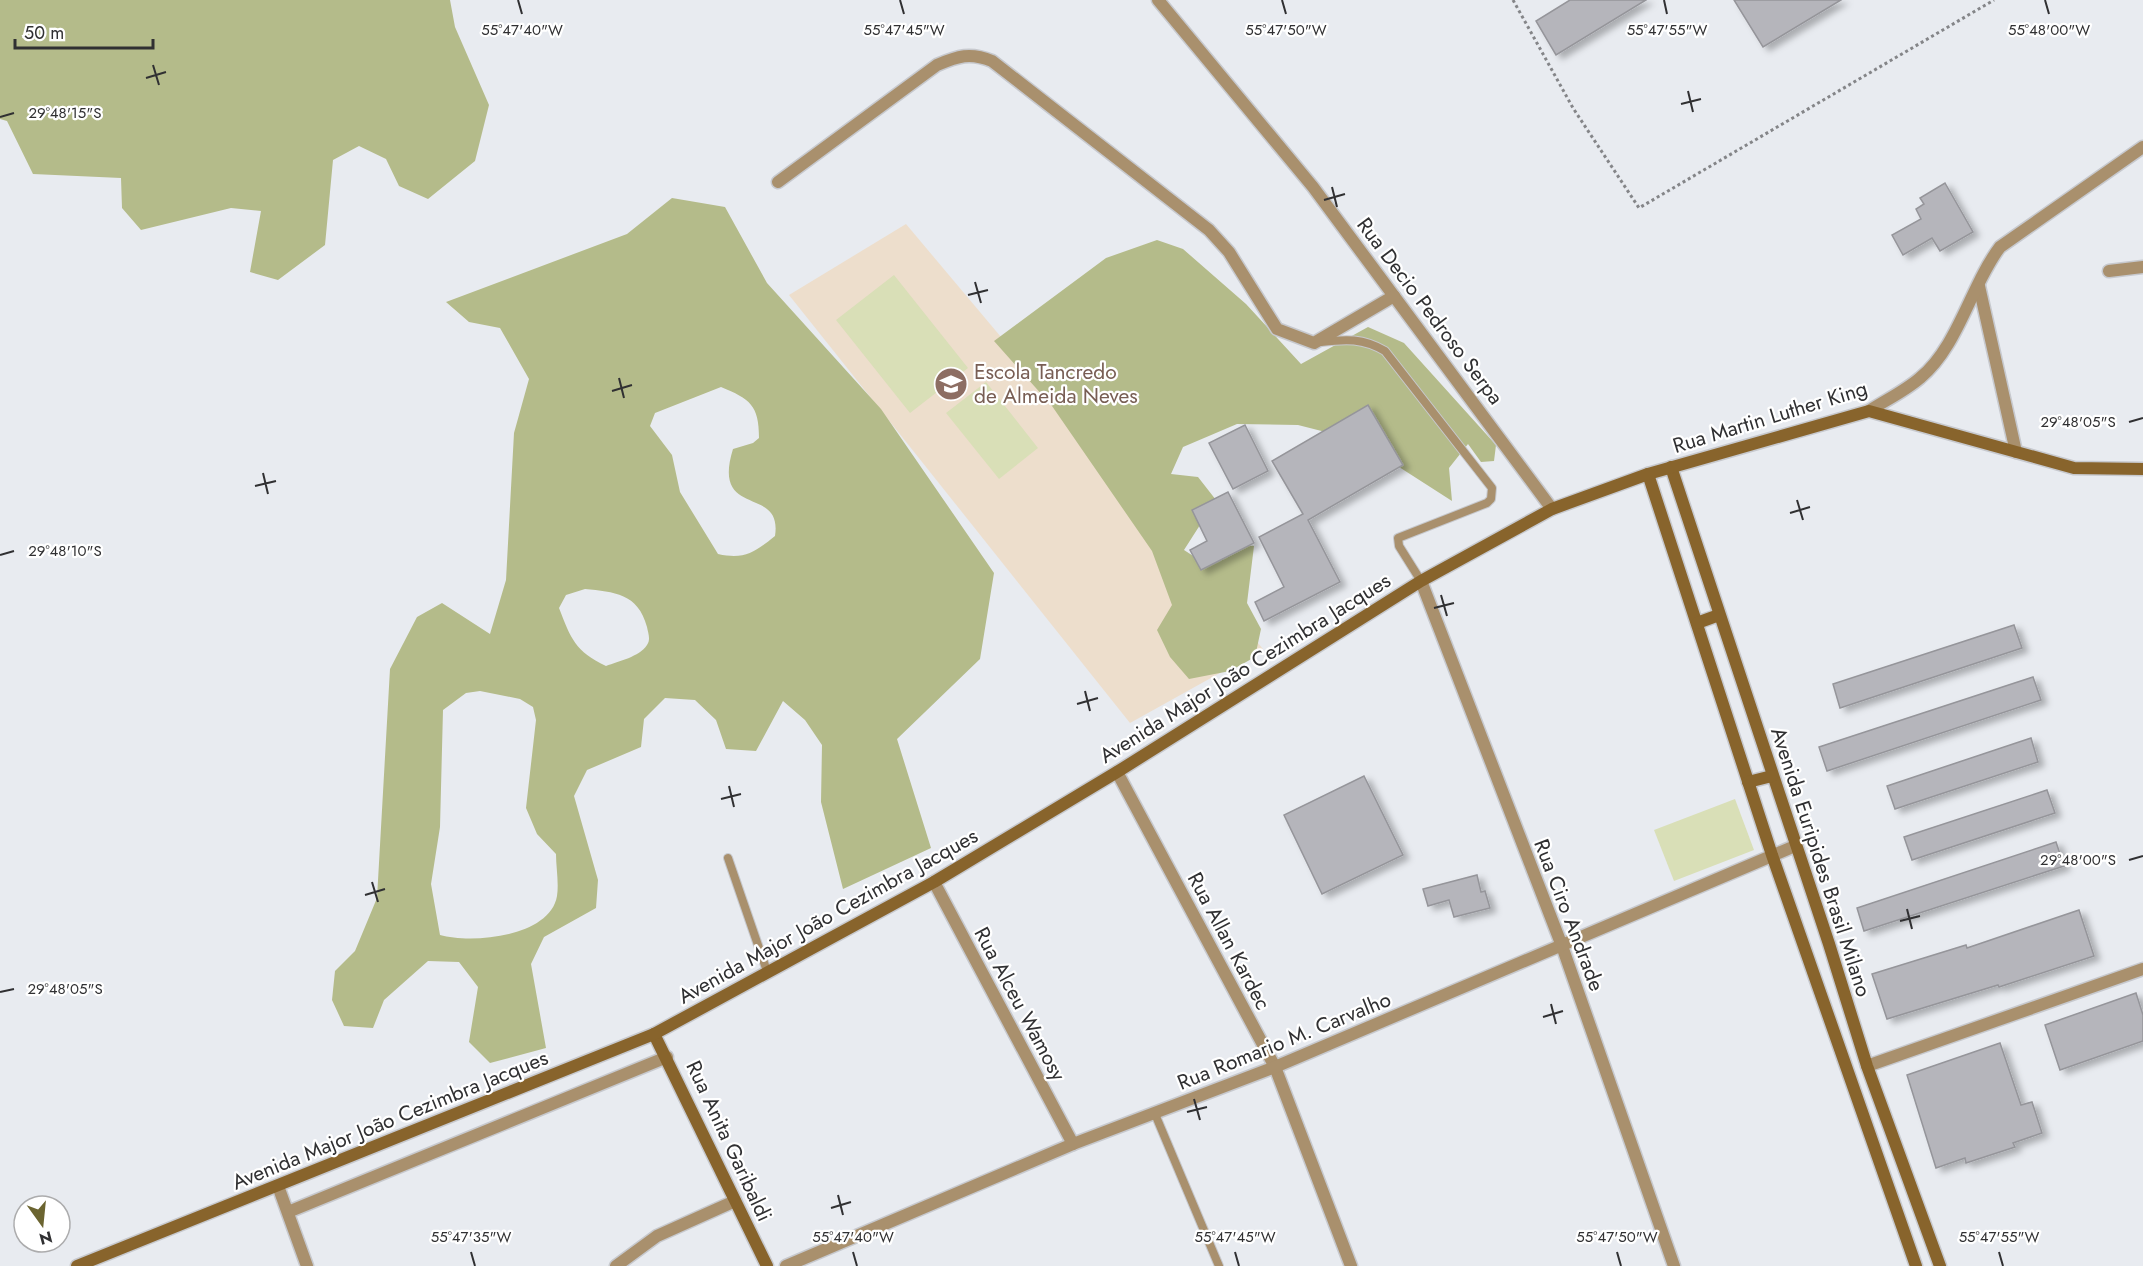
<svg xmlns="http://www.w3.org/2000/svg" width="2143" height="1266" font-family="Jost,sans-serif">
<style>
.education{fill:#eddecc}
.green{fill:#d9dfb7}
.forest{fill:#b4bb8a;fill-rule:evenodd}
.building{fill:#b5b5bb;stroke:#95959a;stroke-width:1.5;filter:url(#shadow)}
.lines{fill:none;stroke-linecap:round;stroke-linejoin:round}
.lane-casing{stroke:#c7c9ce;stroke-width:10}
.street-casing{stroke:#c7c9ce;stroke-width:15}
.secondary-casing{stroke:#c7c9ce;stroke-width:15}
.path{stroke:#848588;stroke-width:3;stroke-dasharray:3 3;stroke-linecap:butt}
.lane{stroke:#a9906d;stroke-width:8}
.street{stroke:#a9906d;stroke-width:12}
.secondary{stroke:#88642c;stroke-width:12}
.ticks{fill:none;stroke:#303032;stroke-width:2}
.labels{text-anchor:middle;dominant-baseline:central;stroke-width:4.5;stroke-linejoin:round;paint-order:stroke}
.street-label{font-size:21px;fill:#303032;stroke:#fff}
.education-label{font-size:21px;fill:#785e54;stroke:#fff;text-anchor:start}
.ticks-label{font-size:15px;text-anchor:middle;fill:#303032;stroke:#fff;stroke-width:4.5;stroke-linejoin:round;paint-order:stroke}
</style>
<defs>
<filter id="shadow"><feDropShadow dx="6" dy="4" stdDeviation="3" flood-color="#0004"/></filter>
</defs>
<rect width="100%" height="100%" fill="#e8ebf0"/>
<path class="education" d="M906,224L1263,649L1130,723L789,295Z"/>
<g class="green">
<path d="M894,275L968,368L910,413L836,320Z"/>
<path d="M986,382L1038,448L999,479L946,413Z"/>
<path d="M1735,799L1754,850L1674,881L1654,830Z"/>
</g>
<g class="forest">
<path d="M0,0H450L455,27L489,105L475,161L428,199L399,186L386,159L359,146L333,160L325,245L278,280L250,272L261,211L231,208L141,230L122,208L121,178L33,174L7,121L0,119Z"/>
<path d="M672,198L725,207L767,283L881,409L994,573L980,659L897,739L931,848L843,889L821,802L822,745L805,720L783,701L756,751L726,749L716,720L695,700L665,698L644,719L641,747L587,770L574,796L598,880L596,908L544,937L531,964L546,1048L490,1063L469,1042L478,987L459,962L428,961L384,1000L373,1028L344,1026L332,1000L335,971L355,951L377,898L390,669L417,617L442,603L490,634L506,580L514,433L529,379L500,328L469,322L446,302L627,234ZM721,387C750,399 759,405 759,438L753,443L733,449C711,520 783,484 775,536C755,552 745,560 718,554L680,492L672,455L650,426L655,413ZM585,589C614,592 638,593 647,627C648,633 651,639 647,645C639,657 619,661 606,666C575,651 571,639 559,608L566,595ZM480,691L520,699L533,707L536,720L526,808L537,834L556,854C556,867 559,883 557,896C550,937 472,944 440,935L431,884L440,827L443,710L466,693Z"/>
<path d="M1157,240L1183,249L1246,304L1301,364L1368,327L1404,343L1496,445L1494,461L1481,462L1468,444L1449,468L1452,501L1357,440L1298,425L1237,424L1183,447L1171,474L1198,477L1216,500L1184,550L1207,565L1226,543L1254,546L1247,603L1261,629L1255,657L1230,671L1189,679L1170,657L1157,630L1172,605L1152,551L1052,406L994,341L1106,258Z"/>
</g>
<g class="building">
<path d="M1570,0H1646L1556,55L1536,21Z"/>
<path d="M1734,0H1841L1763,47Z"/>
<path d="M1945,183L1973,232L1940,251L1932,238L1903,255L1892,235L1921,219L1916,209L1924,204L1920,198Z"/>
<path d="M1368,405L1403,465L1308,520L1340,582L1264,621L1255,602L1284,587L1259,537L1303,514L1272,461Z"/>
<path d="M1245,425L1268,471L1233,489L1209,443Z"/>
<path d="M1228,492L1254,543L1201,570L1190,550L1207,541L1192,510Z"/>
<path d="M2014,625L2022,648L1840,708L1833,684Z"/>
<path d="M2033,677L2041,700L1827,771L1819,747Z"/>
<path d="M2031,738L2038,762L1895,809L1887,786Z"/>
<path d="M1364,776L1403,855L1322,894L1284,815Z"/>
<path d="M2047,790L2055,813L1912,860L1904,837Z"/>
<path d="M2056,842L2064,866L1864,931L1857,908Z"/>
<path d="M1477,875L1481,892L1485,891L1490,908L1454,917L1449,900L1428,906L1423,889Z"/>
<path d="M2079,910L2094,956L1999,987L1998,985L1887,1019L1872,974L1966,945L1967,948Z"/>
<path d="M2136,993L2143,1015V1041L2060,1070L2045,1025Z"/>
<path d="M2000,1043L2021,1105L2032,1102L2042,1133L2013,1143L2015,1147L1966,1163L1965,1158L1936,1168L1907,1075Z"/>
</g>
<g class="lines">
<defs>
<g id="lane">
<path d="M1321,342C1346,339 1363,338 1385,351L1492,488L1491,499L1487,503L1398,538L1399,546L1421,581"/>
<path d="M728,858L768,974"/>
<path d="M1155,1114L1219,1266"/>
</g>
<g id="street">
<path d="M1158,0L1313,187L1552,509"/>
<path d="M778,182L937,65C958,56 970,52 992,61L1209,230L1229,252L1277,329L1314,343L1394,296"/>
<path d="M2109,271L2143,267"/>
<path d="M1979,286L2016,452"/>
<path d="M1869,411C1886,400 1905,391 1920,378C1958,347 1971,285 2000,247L2143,147"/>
<path d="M1421,581L1562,946L1674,1266"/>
<path d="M1117,772L1275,1067L1351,1266"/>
<path d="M934,882L1073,1144"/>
<path d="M1867,1066L2143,969"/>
<path d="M278,1186L307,1266"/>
<path d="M288,1212L667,1057"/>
<path d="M616,1266L657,1236L735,1201"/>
<path d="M786,1266L1073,1144L1275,1067L1795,846"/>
</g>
<g id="secondary">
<path d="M1671,467L1829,944L1867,1066L1940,1266"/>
<path d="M1648,474L1772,855L1916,1266"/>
<path d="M1697,623L1719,615"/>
<path d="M1748,782L1772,776"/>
<path d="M654,1034L767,1266"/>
<path d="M77,1266L654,1034L934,882L1117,772L1421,581L1552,509L1648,474L1869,411L2074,468L2143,469"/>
</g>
</defs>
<use href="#lane" class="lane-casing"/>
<use href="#street" class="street-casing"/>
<use href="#secondary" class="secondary-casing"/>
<path class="path" d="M1513,0L1573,108L1639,208L1994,0"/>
<use href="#lane" class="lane"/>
<use href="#street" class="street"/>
<use href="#secondary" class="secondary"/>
</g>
<path class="ticks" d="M518,0L522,14M900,0L904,14M1282,0L1286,14M1664,0L1667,14M2045,0L2049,14M153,65L159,85M146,78L166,72M1688,91L1693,112M1681,104L1701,99M0,117L14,113M1332,187L1337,207M1324,200L1345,194M975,282L981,303M968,295L988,290M619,378L624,398M612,391L632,385M2129,422L2143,418M263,473L268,494M255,486L276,481M1797,500L1803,520M1790,513L1810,507M0,555L14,551M1441,595L1447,616M1434,608L1454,603M1085,691L1090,711M1077,704L1098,698M729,786L734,807M721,799L741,794M2129,860L2143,856M372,882L378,902M365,895L385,889M1907,909L1912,929M1900,921L1920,916M0,992L14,989M1551,1004L1556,1024M1543,1017L1563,1011M1194,1099L1200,1120M1187,1112L1207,1107M838,1195L843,1215M831,1208L851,1202M471,1252L475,1266M853,1252L857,1266M1235,1252L1239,1266M1617,1252L1621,1266M1999,1252L2003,1266"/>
<defs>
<symbol id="school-disc" viewBox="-11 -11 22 22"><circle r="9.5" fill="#8d6e63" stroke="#fff"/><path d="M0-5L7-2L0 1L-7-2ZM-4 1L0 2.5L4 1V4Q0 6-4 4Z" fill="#fff"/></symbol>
</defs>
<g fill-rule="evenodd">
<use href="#school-disc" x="932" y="365" width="38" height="38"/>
</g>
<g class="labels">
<g class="street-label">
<text transform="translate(1430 311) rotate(53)">Rua Decio Pedroso Serpa</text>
<text transform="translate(1770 417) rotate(-17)">Rua Martin Luther King</text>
<text transform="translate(1245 668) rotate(-32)">Avenida Major João Cezimbra Jacques</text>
<text transform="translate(1821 862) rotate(72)">Avenida Euripides Brasil Milano</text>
<text transform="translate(1569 915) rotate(69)">Rua Ciro Andrade</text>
<text transform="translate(828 916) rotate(-29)">Avenida Major João Cezimbra Jacques</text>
<text transform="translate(1229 941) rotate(62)">Rua Allan Kardec</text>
<text transform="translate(1020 1004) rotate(62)">Rua Alceu Wamosy</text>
<text transform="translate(1284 1041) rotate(-22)">Rua Romario M. Carvalho</text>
<text transform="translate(390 1120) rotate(-22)">Avenida Major João Cezimbra Jacques</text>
<text transform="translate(729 1141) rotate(65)">Rua Anita Garibaldi</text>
</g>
<g class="education-label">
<text x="974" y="372">Escola Tancredo<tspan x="974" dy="24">de Almeida Neves</tspan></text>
</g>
</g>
<g class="ticks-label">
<text x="522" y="35">55°47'40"W</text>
<text x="904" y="35">55°47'45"W</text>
<text x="1286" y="35">55°47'50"W</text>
<text x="1667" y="35">55°47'55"W</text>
<text x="2049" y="35">55°48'00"W</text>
<text x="65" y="118">29°48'15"S</text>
<text x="2078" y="427">29°48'05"S</text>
<text x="65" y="556">29°48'10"S</text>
<text x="2078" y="865">29°48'00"S</text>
<text x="65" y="994">29°48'05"S</text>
<text x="471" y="1242">55°47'35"W</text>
<text x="853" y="1242">55°47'40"W</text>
<text x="1235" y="1242">55°47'45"W</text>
<text x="1617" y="1242">55°47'50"W</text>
<text x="1999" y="1242">55°47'55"W</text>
</g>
<g transform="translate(42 1224) rotate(165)"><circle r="28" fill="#ffffff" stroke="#acacad" stroke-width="1.5"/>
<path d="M0-4.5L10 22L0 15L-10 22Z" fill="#6b6430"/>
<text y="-9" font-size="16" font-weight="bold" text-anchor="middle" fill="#303032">N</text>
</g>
<path d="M15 39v9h138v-9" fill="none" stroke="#303032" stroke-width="3"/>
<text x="24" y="39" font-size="18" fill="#303032" stroke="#ffffff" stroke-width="4.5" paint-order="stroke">50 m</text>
</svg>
